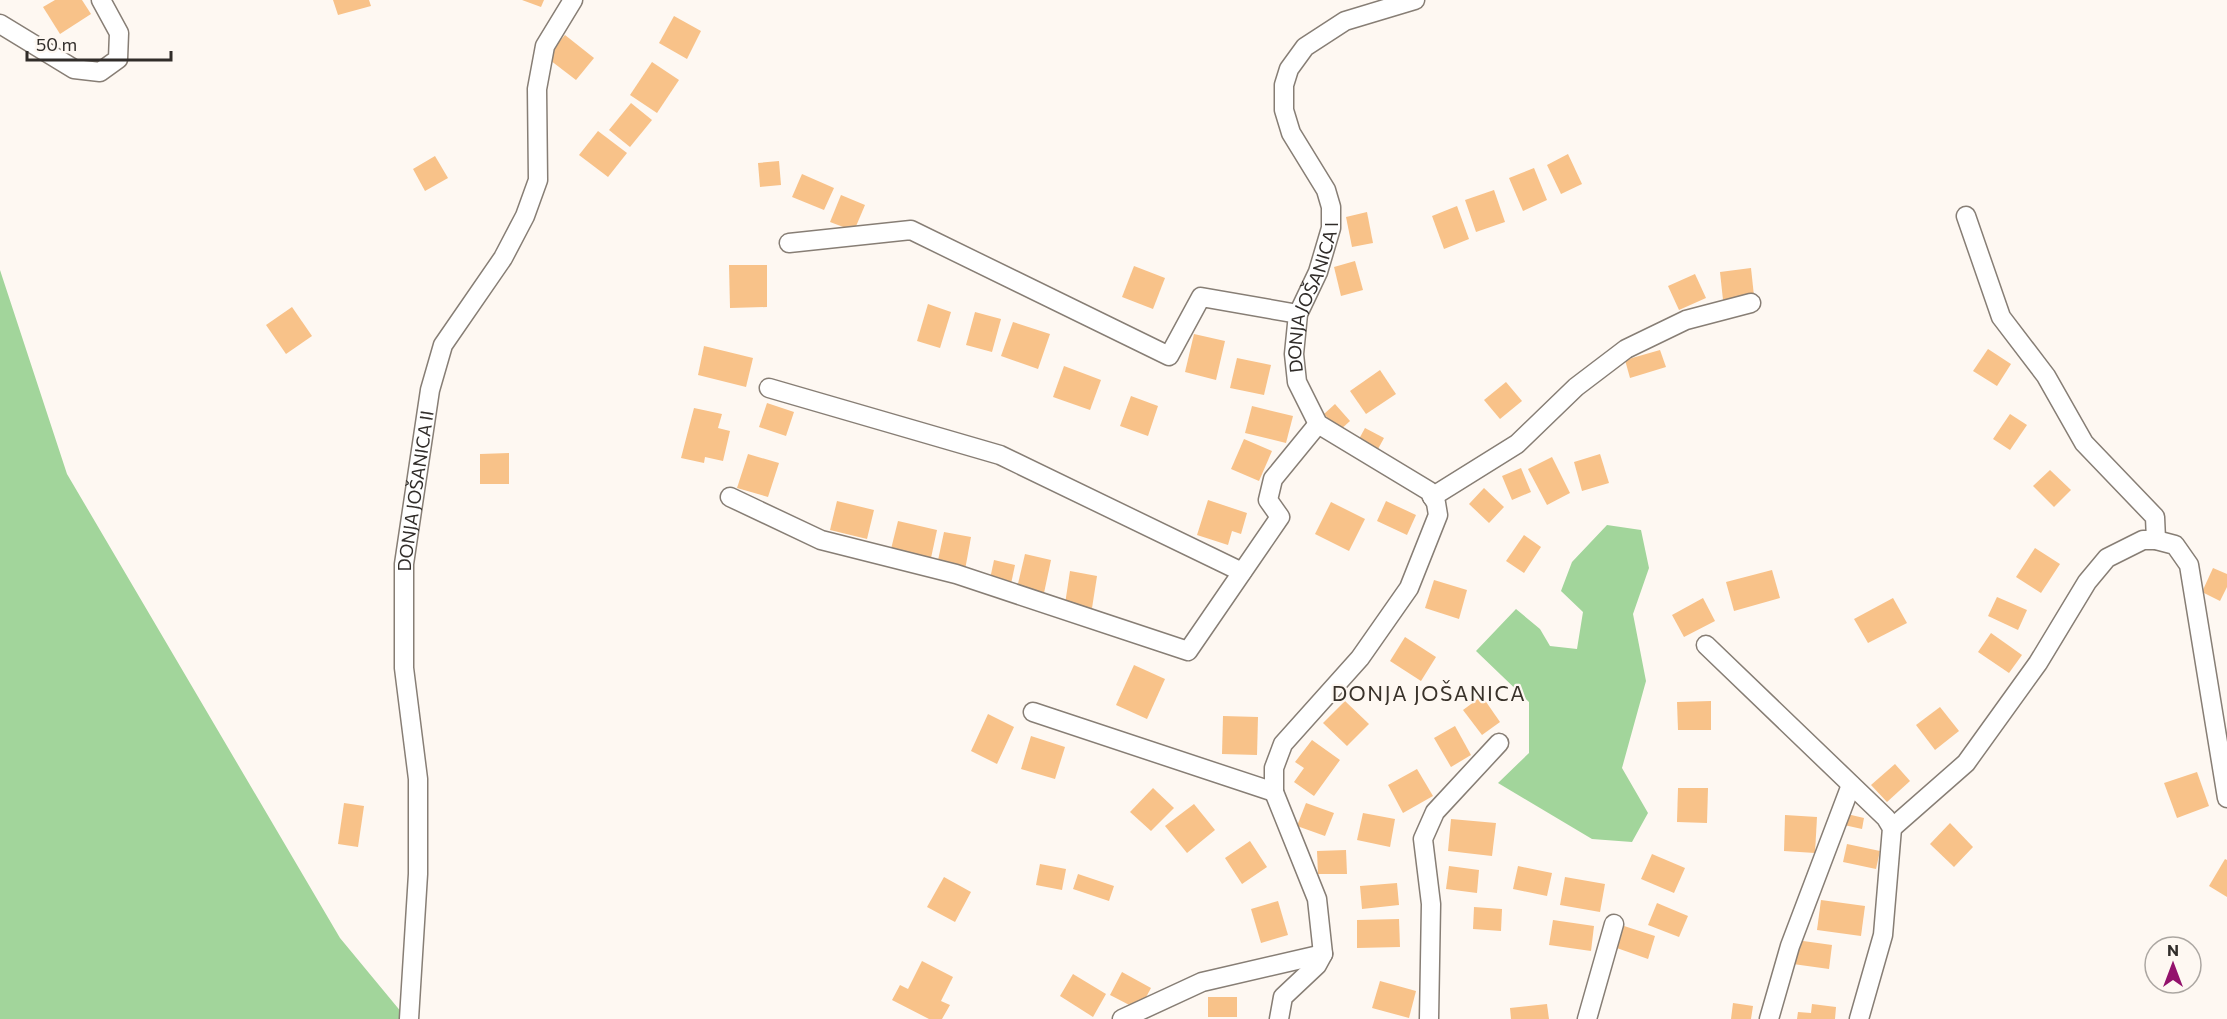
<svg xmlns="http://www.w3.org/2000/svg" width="2227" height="1019" font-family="Commissioner,sans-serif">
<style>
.green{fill:#a2d59b}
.building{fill:#f8c289}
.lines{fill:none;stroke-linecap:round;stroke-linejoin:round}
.minor-casing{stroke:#877e75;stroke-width:21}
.minor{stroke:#fff;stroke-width:18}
.labels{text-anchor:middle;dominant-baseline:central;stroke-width:4.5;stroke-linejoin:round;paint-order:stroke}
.street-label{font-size:18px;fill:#312d2a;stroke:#fef8f2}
.quarter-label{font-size:21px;letter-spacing:1.5px;fill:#39322a;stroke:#fef8f2}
</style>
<rect width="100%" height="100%" fill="#fef8f2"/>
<g class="green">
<path d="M0,270L67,474L340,938L407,1019H0Z"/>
<path d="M1607,525L1641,530L1649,568L1633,614L1646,681L1622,768L1648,813L1632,842L1592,839L1498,783L1529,753V702L1476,651L1516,609L1540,629L1550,646L1577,649L1583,612L1561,591L1572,562Z"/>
</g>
<g class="building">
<path d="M55,0H82L91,14L60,34L43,7Z"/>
<path d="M333,0H369L371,6L338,15Z"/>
<path d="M522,0H544L541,7Z"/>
<path d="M674,16L701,31L687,59L659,43Z"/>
<path d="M565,35L594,58L576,80L546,57Z"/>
<path d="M652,62L679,80L657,113L630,95Z"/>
<path d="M631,103L652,120L630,147L609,130Z"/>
<path d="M598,131L627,153L608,177L579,155Z"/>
<path d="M1568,154L1582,184L1561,194L1547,165Z"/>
<path d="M435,156L448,178L425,191L413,169Z"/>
<path d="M779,161L781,185L760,187L758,163Z"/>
<path d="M1534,168L1547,200L1523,211L1509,178Z"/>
<path d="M802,174L834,188L824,210L792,197Z"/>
<path d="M1494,190L1505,222L1476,232L1465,200Z"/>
<path d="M841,195L865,205L854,231L830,222Z"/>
<path d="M1457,206L1469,239L1444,249L1432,216Z"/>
<path d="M1367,212L1373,243L1352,247L1346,217Z"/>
<path d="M1355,261L1363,290L1341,296L1334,267Z"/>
<path d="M729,265H767V307L730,308Z"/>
<path d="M1134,266L1165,278L1153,309L1122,297Z"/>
<path d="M1751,268L1754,296L1723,300L1720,272Z"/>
<path d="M1695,274L1706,298L1679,310L1668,286Z"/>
<path d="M928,304L951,312L940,348L917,341Z"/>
<path d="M292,307L312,336L286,354L266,325Z"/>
<path d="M975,312L1001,319L992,352L966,345Z"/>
<path d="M1013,322L1050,334L1038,369L1001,356Z"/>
<path d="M1194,334L1225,341L1216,380L1185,372Z"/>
<path d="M704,346L753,358L746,387L698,375Z"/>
<path d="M1988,349L2011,364L1997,386L1973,371Z"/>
<path d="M1660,350L1666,367L1630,378L1625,360Z"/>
<path d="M1237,358L1271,365L1264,395L1230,388Z"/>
<path d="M1064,366L1101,380L1090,410L1053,397Z"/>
<path d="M1380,370L1396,394L1366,414L1350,391Z"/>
<path d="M1506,382L1522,401L1500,419L1484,400Z"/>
<path d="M1131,396L1158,406L1148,436L1120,426Z"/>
<path d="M767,403L794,412L786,436L759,427Z"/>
<path d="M1335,404L1350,421L1339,431L1324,414Z"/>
<path d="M1252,406L1293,416L1286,443L1245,433Z"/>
<path d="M694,408L722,414L718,428L730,431L723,461L705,457L704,463L681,458Z"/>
<path d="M2010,414L2027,425L2010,450L1993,439Z"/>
<path d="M1365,428L1384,438L1378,449L1359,439Z"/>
<path d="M1244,439L1272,451L1259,481L1231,469Z"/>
<path d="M509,453V484H480V454Z"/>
<path d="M748,454L779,463L768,497L737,488Z"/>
<path d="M1600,454L1609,483L1582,491L1574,462Z"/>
<path d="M1552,457L1570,493L1547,505L1528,469Z"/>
<path d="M1521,468L1531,492L1512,500L1502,476Z"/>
<path d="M2050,470L2071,490L2054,507L2033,486Z"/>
<path d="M1484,488L1504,507L1489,523L1469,504Z"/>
<path d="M1208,500L1247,513L1241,534L1232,531L1228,545L1197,535Z"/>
<path d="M837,501L874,510L867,539L830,530Z"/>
<path d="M1386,501L1416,515L1407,535L1377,521Z"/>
<path d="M1331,502L1365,519L1349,551L1315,534Z"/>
<path d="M898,521L937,530L931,558L891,549Z"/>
<path d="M944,532L971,537L965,570L937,565Z"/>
<path d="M1524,535L1541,547L1524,573L1506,561Z"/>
<path d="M2035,548L2060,564L2041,593L2016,577Z"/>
<path d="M1025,554L1051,560L1044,593L1017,588Z"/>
<path d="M994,560L1015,565L1011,584L990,579Z"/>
<path d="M2213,568L2227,574V587L2220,601L2202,592Z"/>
<path d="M1772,570L1780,598L1734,611L1726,582Z"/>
<path d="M1070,571L1097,576L1092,608L1065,604Z"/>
<path d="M1434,580L1467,590L1459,619L1425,608Z"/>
<path d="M1997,597L2027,610L2018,630L1988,616Z"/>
<path d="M1703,598L1715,621L1684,637L1672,615Z"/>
<path d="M1893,598L1907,623L1868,643L1854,619Z"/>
<path d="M1991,633L2022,655L2009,673L1978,652Z"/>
<path d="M1405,637L1436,657L1421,681L1390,661Z"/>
<path d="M1134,665L1165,679L1147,719L1116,705Z"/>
<path d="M1482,696L1500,722L1482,735L1463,710Z"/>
<path d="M1345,701L1369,724L1347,746L1323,723Z"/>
<path d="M1711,701V730H1678L1677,702Z"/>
<path d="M1940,707L1959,731L1935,750L1916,725Z"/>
<path d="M988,714L1014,727L997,764L971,751Z"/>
<path d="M1223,716L1258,717L1257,755L1222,754Z"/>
<path d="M1455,726L1471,755L1451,767L1434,738Z"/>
<path d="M1031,736L1065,747L1055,779L1021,769Z"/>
<path d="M1312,740L1340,760L1314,796L1294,782L1304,768L1295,762Z"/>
<path d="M1895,764L1910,781L1887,802L1871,785Z"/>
<path d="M1417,769L1433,796L1403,813L1388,785Z"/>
<path d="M2197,772L2209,806L2177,818L2164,783Z"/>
<path d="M1153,788L1174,808L1151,831L1130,812Z"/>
<path d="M1678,788H1708L1707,823L1677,822Z"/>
<path d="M344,803L364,806L358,847L338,844Z"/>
<path d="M1306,803L1334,813L1325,836L1297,826Z"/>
<path d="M1194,804L1215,830L1187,853L1165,826Z"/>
<path d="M1363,813L1395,819L1390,847L1357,840Z"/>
<path d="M1847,814L1864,818L1862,829L1844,825Z"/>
<path d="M1785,815L1817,817L1815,853L1784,851Z"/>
<path d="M1451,819L1496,823L1492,856L1448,851Z"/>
<path d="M1950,823L1973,847L1954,867L1930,844Z"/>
<path d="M1250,841L1267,867L1242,884L1225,858Z"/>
<path d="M1847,844L1880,851L1876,869L1843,862Z"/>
<path d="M1346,850L1347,874H1318L1317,851Z"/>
<path d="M1652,854L1685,868L1674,893L1641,879Z"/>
<path d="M2225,859L2227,860V897L2209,886Z"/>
<path d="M1040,864L1066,869L1062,890L1036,885Z"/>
<path d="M1449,866L1479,870L1477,893L1446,889Z"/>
<path d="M1518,866L1552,873L1547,896L1513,889Z"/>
<path d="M1078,874L1114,886L1109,901L1073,889Z"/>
<path d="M944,877L971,892L955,922L927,907Z"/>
<path d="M1565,877L1605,884L1600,912L1560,905Z"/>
<path d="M1397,883L1399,905L1362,909L1360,886Z"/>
<path d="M1821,900L1865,906L1861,936L1817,930Z"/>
<path d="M1278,901L1288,935L1261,943L1251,909Z"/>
<path d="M1657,903L1688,916L1679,937L1648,925Z"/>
<path d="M1474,907L1502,909L1501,931L1473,929Z"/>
<path d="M1399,919L1400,947L1357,948V920Z"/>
<path d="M1553,920L1594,926L1591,951L1549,945Z"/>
<path d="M1621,925L1655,936L1648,959L1614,947Z"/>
<path d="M1796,940L1832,945L1829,969L1793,964Z"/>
<path d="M922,961L953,977L941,1001L950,1005L942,1019H929L892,1000L900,985L908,989Z"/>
<path d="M1122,972L1151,988L1139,1010L1110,995Z"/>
<path d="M1073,974L1106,994L1093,1017L1060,996Z"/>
<path d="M1380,981L1416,991L1409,1018L1372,1008Z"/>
<rect x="1208" y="997" width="29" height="20"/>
<path d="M1733,1003L1753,1006L1751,1019H1731Z"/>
<path d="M1547,1004L1549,1019H1511L1510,1008Z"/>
<path d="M1812,1004L1836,1007L1835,1019H1797L1798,1012L1811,1013Z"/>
</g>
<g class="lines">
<defs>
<g id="minor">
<path d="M0,24L74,69L100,72L118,59L119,33L101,0"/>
<path d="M1966,216L2001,317L2046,376L2084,443L2155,517L2156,540"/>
<path d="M789,243L911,230L1169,356L1201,297L1298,314"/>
<path d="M769,388L1000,455L1242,572"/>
<path d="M730,497L821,540L956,574L1188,651L1280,517L1268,500L1273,479L1318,424"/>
<path d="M1432,497L1517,444L1576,387L1626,349L1686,320L1751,303"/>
<path d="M1706,645L1886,818L1892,828L1883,935L1859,1019"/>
<path d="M1033,712L1274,792"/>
<path d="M1892,828L1966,763L2038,663L2087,582L2107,558L2143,540H2156L2175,545L2189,565L2227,798"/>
<path id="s1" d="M409,1019L418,874V779L404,668V564L430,390L443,345L503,258L525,216L538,180L537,89L545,46L573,0"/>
<path d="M1122,1019L1202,982L1323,954"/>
<path id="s2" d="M1279,1019L1283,997L1317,965L1323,954L1317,899L1274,792V768L1283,744L1360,658L1409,588L1438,515L1436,503L1429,491L1318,424L1297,382L1294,354L1298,314L1318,272L1331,228V207L1326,190L1291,133L1284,110V85L1289,69L1305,47L1345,21L1415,0"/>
<path d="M1429,1019L1431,904L1423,839L1435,812L1499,743"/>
<path d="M1587,1019L1614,924"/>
<path d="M1769,1019L1790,946L1851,785"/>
</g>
</defs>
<use href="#minor" class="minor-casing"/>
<use href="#minor" class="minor"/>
</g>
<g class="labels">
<g class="street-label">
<text stroke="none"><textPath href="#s2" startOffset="872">DONJA JOŠANICA I</textPath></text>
<text stroke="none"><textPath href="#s1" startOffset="530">DONJA JOŠANICA II</textPath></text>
</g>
<g class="quarter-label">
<text x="1429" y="692">DONJA JOŠANICA</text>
</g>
</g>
<g transform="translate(2173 965)"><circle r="28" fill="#fef8f2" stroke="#aca7a2" stroke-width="1.5"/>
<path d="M0-4.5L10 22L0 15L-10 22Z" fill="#93126c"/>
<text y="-9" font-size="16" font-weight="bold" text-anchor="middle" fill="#312d2a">N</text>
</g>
<path d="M27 51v9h144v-9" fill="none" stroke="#312d2a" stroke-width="3"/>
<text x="36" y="51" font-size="18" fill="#312d2a" stroke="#fef8f2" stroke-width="4.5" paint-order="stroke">50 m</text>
</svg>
